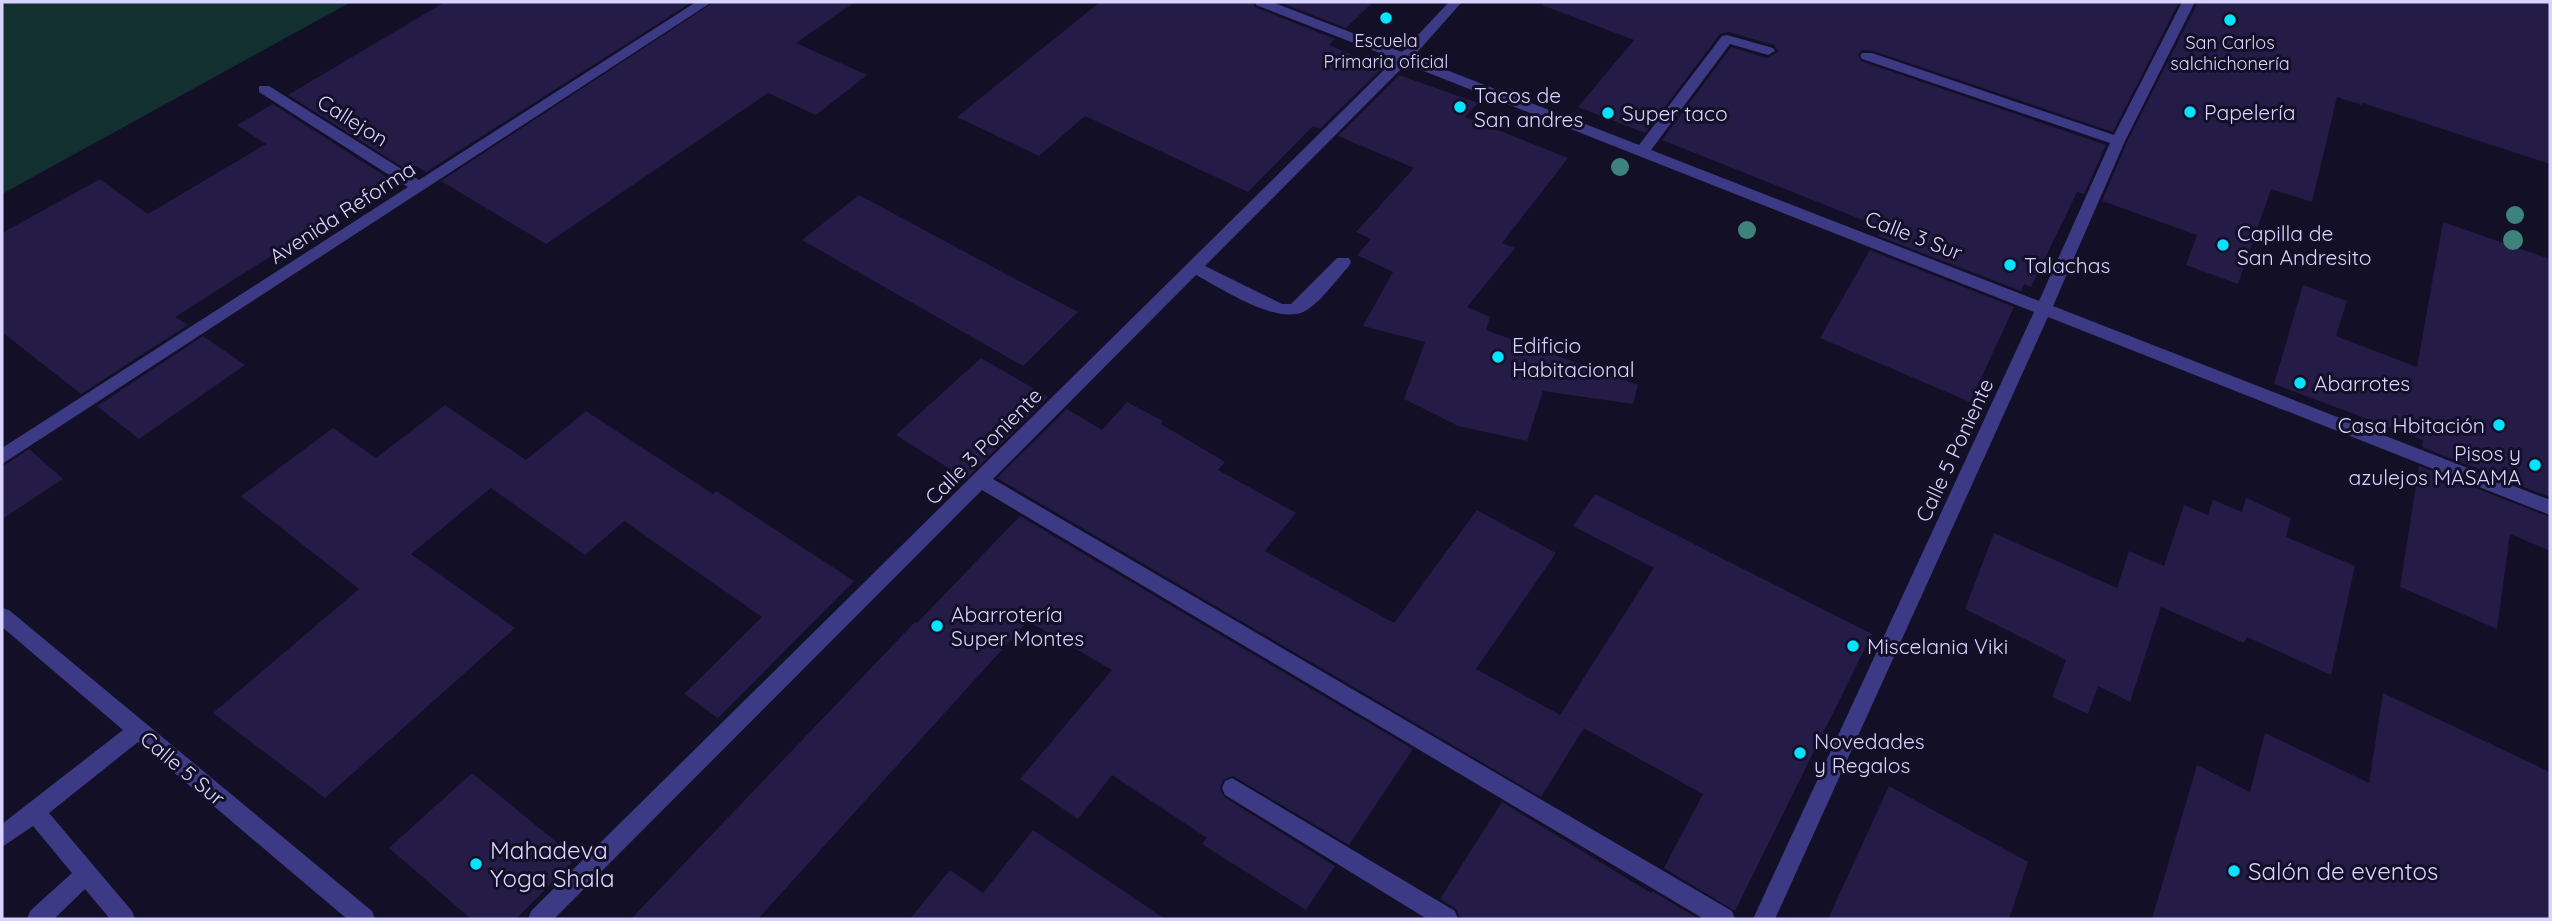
<svg xmlns="http://www.w3.org/2000/svg" width="2552" height="921" font-family="Quicksand,sans-serif">
<style>
.green{fill:#12302f}
.building{fill:#241b47}
.lines{fill:none;stroke-linecap:round;stroke-linejoin:round}
.minor{fill:#3d3a85;fill-rule:evenodd}
.tree{fill:#3d827b}
.poi-dot{fill:#00e5ff;stroke:#130f26;stroke-width:2.5}
.labels{text-anchor:middle;dominant-baseline:central;stroke-width:6;stroke-linejoin:round;paint-order:stroke}
.far-poi-label{font-size:18px;fill:#d9d4ff;stroke:#130f26}
.poi-label{font-size:21px;fill:#d9d4ff;stroke:#130f26;text-anchor:start}
.street-label{font-size:21px;fill:#d9d4ff;stroke:#130f26}
.near-poi-label{font-size:24px;fill:#d9d4ff;stroke:#130f26;text-anchor:start}
</style>
<rect width="100%" height="100%" fill="#130f26"/>
<path class="green" d="M2,2H351L2,194Z"/>
<g class="building">
<path d="M445,2H692L426,172L416,166L407,170L288,95Z"/>
<path d="M714,2H855L796,43L867,75L816,115L768,93L546,244L441,181Z"/>
<path d="M1100,2H1253L1255,7L1335,39L1329,45L1382,68L1320,129L1313,126L1248,192L1085,116L1039,156L957,117Z"/>
<path d="M1279,2H1373L1346,28Z"/>
<path d="M1543,2H2179L2113,132L1873,51L1862,50L1858,55L1861,61L2106,145L2084,194L2077,192L2031,287L2024,284L2021,291L1878,236L1883,228L1662,140L1731,47L1767,58L1778,52L1774,45L1728,32L1720,34L1645,133L1578,107L1634,40L1542,5Z"/>
<path d="M2198,2H2550V164L2363,103L2362,105L2337,97L2312,202L2271,189L2238,284L2186,265L2197,235L2102,201L2127,142Z"/>
<path d="M1399,75L1478,103L1465,117L1568,158L1502,243L1515,248L1467,307L1490,317L1486,330L1638,385L1633,404L1543,391L1527,441L1458,426L1404,399L1425,342L1363,326L1393,272L1357,255L1371,239L1356,232L1414,168L1338,136Z"/>
<path d="M273,104L391,180L175,317L188,325L81,394L2,332V233L100,179L148,214L266,144L237,125Z"/>
<path d="M859,195L1021,282L1078,312L1023,366L802,240Z"/>
<path d="M2443,222L2550,259V497L2422,447L2423,440L2274,384L2303,285L2347,301L2336,336L2417,367Z"/>
<path d="M1870,250L2014,307L1970,402L1820,338Z"/>
<path d="M203,336L245,365L139,439L97,406Z"/>
<path d="M981,358L1048,397L966,479L896,435Z"/>
<path d="M1127,402L1163,421L1161,424L1225,462L1218,470L1296,513L1265,551L1394,623L1477,510L1556,553L1476,669L1584,728L1541,797L997,478L1067,409L1102,430Z"/>
<path d="M445,405L526,460L586,411L713,494L716,491L854,581L718,718L684,694L762,617L624,521L585,555L491,488L411,554L515,628L325,798L213,713L359,589L241,496L333,428L376,458Z"/>
<path d="M29,449L63,479L2,519V467Z"/>
<path d="M2419,466L2550,517V551L2510,534L2497,629L2400,587Z"/>
<path d="M1595,494L1872,634L1735,911L1664,868L1703,794L1560,715L1654,568L1573,526Z"/>
<path d="M2246,498L2291,518L2286,537L2355,566L2331,675L2247,637L2244,643L2161,607L2130,702L2098,686L2088,714L2052,697L2066,660L1965,609L1994,533L2117,588L2129,551L2164,566L2184,505L2208,515L2213,500L2242,512Z"/>
<path d="M1020,516L1413,749L1349,845L1233,776L1223,780L1220,789L1224,797L1335,866L1306,910L1202,844L1207,838L1112,775L1078,819L1020,779L1112,670L1028,621L758,919H631L915,622L917,623Z"/>
<path d="M2383,693L2550,772V919H2152L2197,765L2250,792L2265,733L2369,783Z"/>
<path d="M472,773L576,858L516,919H471L389,848Z"/>
<path d="M1889,786L2028,862L2009,919H1828Z"/>
<path d="M1502,802L1651,893L1652,891L1699,919H1460L1456,909L1440,899Z"/>
<path d="M1033,830L1165,919H910L950,870L983,893Z"/>
</g>
<g class="lines">
<g class="minor">
<path d="M696,2H712L2,464V448L408,187L259,92V86H269L419,180Z"/>
<path d="M1255,2H1272L1402,52L1449,2H1462L1413,57L1639,145L1722,36L1727,35L1773,48L1775,51L1768,55L1730,44L1651,150L2039,301L2110,143L1862,59L1860,56L1862,53H1872L2114,135L2182,2H2195L2125,141L2053,306L2550,500V515L2048,317L1775,919H1753L2034,312L1406,64L1205,266L1282,304H1291L1337,258H1349L1351,262L1349,266C1336,280 1322,300 1307,310C1280,328 1221,288 1196,275L993,479L1732,911L1735,919H1704L982,490L554,919H528L531,911L1395,59L1256,5Z"/>
<path d="M2,608L9,610L372,911L375,919H347L138,742L49,813L132,911L135,919H110L85,889L54,919H27L30,911L72,873L33,826L2,847V824L123,730L2,627Z"/>
<path d="M1232,778L1455,911L1458,919H1427L1225,795L1222,788L1225,781Z"/>
</g>
</g>
<g class="tree">
<circle cx="1620" cy="167" r="9"/>
<circle cx="2515" cy="215" r="9"/>
<circle cx="1747" cy="230" r="9"/>
<circle cx="2513" cy="240" r="10"/>
</g>
<g class="poi-dot">
<circle cx="1386" cy="18" r="7"/>
<circle cx="2230" cy="20" r="7"/>
<circle cx="1460" cy="107" r="7"/>
<circle cx="2190" cy="112" r="7"/>
<circle cx="1608" cy="113" r="7"/>
<circle cx="2223" cy="245" r="7"/>
<circle cx="2010" cy="265" r="7"/>
<circle cx="1498" cy="357" r="7"/>
<circle cx="2300" cy="383" r="7"/>
<circle cx="2499" cy="425" r="7"/>
<circle cx="2535" cy="465" r="7"/>
<circle cx="937" cy="626" r="7"/>
<circle cx="1853" cy="646" r="7"/>
<circle cx="1800" cy="753" r="7"/>
<circle cx="476" cy="864" r="7"/>
<circle cx="2234" cy="871" r="7"/>
</g>
<g class="labels">
<g class="far-poi-label">
<text x="1386" y="40">Escuela<tspan x="1386" dy="21">Primaria oficial</tspan></text>
<text x="2230" y="42">San Carlos<tspan x="2230" dy="21">salchichonería</tspan></text>
</g>
<g class="poi-label">
<text x="1474" y="95">Tacos de<tspan x="1474" dy="24">San andres</tspan></text>
<text x="2204" y="112">Papelería</text>
<text x="1622" y="113">Super taco</text>
<text x="2237" y="233">Capilla de<tspan x="2237" dy="24">San Andresito</tspan></text>
<text x="2024" y="265">Talachas</text>
<text x="1512" y="345">Edificio<tspan x="1512" dy="24">Habitacional</tspan></text>
<text x="2314" y="383">Abarrotes</text>
<text x="2485" y="425" text-anchor="end">Casa Hbitación</text>
<text x="2521" y="453" text-anchor="end">Pisos y<tspan x="2521" dy="24">azulejos MASAMA</tspan></text>
<text x="951" y="614">Abarrotería<tspan x="951" dy="24">Super Montes</tspan></text>
<text x="1867" y="646">Miscelania Viki</text>
<text x="1814" y="741">Novedades<tspan x="1814" dy="24">y Regalos</tspan></text>
</g>
<g class="street-label">
<text transform="translate(353 120) rotate(32)">Callejon</text>
<text transform="translate(342 212) rotate(-33)">Avenida Reforma</text>
<text transform="translate(1914 235) rotate(21)">Calle 3 Sur</text>
<text transform="translate(983 446) rotate(-45)">Calle 3 Poniente</text>
<text transform="translate(1954 450) rotate(-65)">Calle 5 Poniente</text>
<text transform="translate(183 768) rotate(40)">Calle 5 Sur</text>
</g>
<g class="near-poi-label">
<text x="490" y="850">Mahadeva<tspan x="490" dy="28">Yoga Shala</tspan></text>
<text x="2248" y="871">Salón de eventos</text>
</g>
</g>
<rect width="2552" height="921" fill="none" stroke="#d9d4ff" stroke-width="7"/>
</svg>
